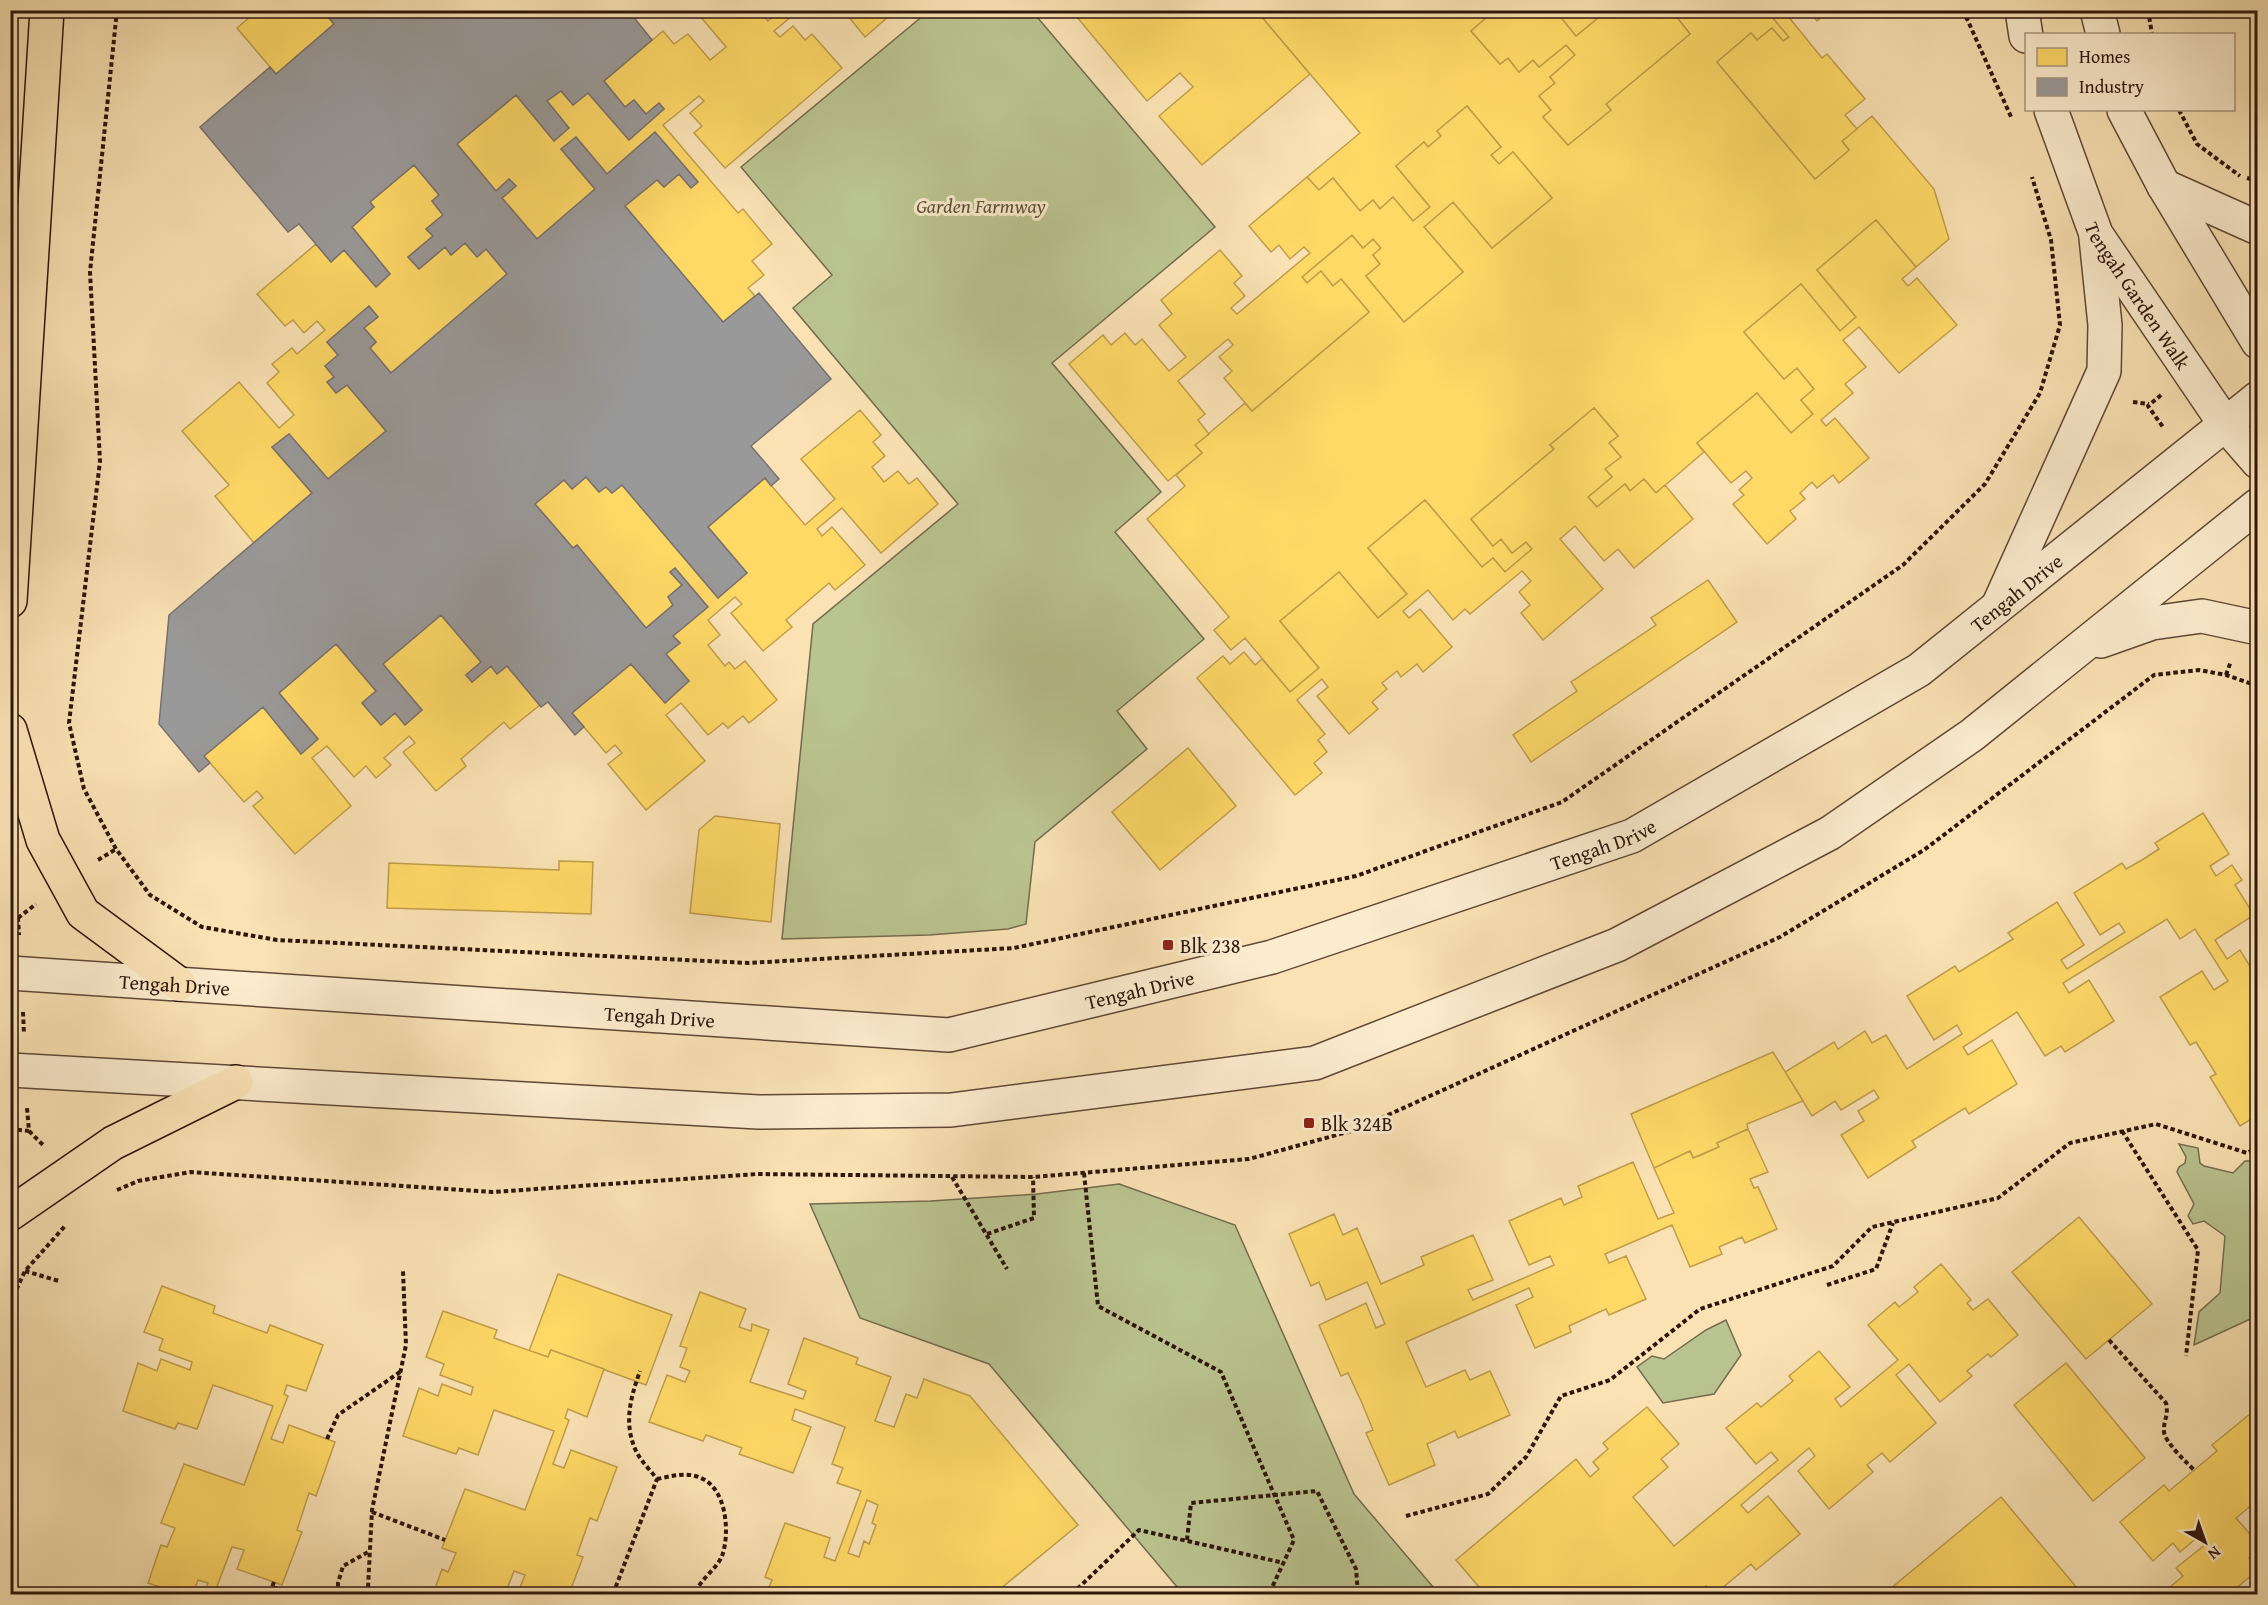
<svg xmlns="http://www.w3.org/2000/svg" width="2268" height="1605" font-family="'Gentium Book Plus',serif">
<style>
.green{fill:#bac490;stroke:#746c4e;stroke-width:1.5}
.homes{fill:#ffd966;stroke:#c09e4b;stroke-width:1.5;fill-rule:evenodd}
.industry{fill:#999;stroke:#79716f;stroke-width:1.5}
.lines{fill:none;stroke-linecap:round;stroke-linejoin:round}
.minor-casing{stroke:#604836;stroke-width:36}
.major-casing{stroke:#2d150c;stroke-width:36}
.path{stroke:#2d150c;stroke-width:4;stroke-dasharray:4.5 3;stroke-linecap:butt}
.minor{stroke:#fcecce;stroke-width:33}
.major{stroke:#fae2b4;stroke-width:33}
.poi-dot{fill:#8f2418;stroke:#fcecce;stroke-width:2}
.labels{text-anchor:middle;dominant-baseline:central;stroke-width:6;stroke-linejoin:round;paint-order:stroke}
.park-label{font-size:20px;font-style:italic;fill:#5e523a;stroke:#fcecce}
.street-label{font-size:20px;fill:#2d150c;stroke:#fcecce}
.poi-label{font-size:20px;fill:#2d150c;stroke:#fcecce;text-anchor:start}
</style>
<rect width="100%" height="100%" fill="#fae2b4"/>
<filter id="stains"><feTurbulence type="fractalNoise" baseFrequency=".00333" numOctaves="4"/><feColorMatrix values="0 0 0 0 .2 0 0 0 0 .09 0 0 0 0 .02 0 0 0 .5 -.17"/></filter>
<radialGradient id="worn" r=".72"><stop offset=".6" stop-color="#630" stop-opacity="0"/><stop offset="1" stop-color="#630" stop-opacity=".3"/></radialGradient>
<g class="green">
<path d="M930,10L1032,11L1215,227L1052,363L1161,492L1115,532L1204,639L1117,711L1147,749L1035,842L1026,924L1008,929L929,935L782,939L813,624L958,504L793,308L832,275L741,167Z"/>
<path d="M2179,1144L2198,1148L2200,1163L2204,1166L2233,1173L2245,1161H2251L2257,1156V1316L2194,1345L2199,1312L2220,1293L2225,1236L2204,1221L2193,1224L2188,1216L2194,1204L2177,1172L2179,1167L2185,1163L2186,1157Z"/>
<path d="M1119,1184L1235,1225L1354,1494L1439,1594H1183L989,1364L860,1318L810,1204L931,1201L1037,1194Z"/>
<path d="M1726,1320L1741,1355L1714,1394L1663,1403L1637,1367L1652,1356L1664,1359L1706,1330Z"/>
</g>
<g class="homes">
<path d="M246,10H322L334,24L276,74L237,28L251,16Z"/>
<path d="M695,10H768L763,15L768,21L781,10H799L774,31L780,37L793,26L805,40L812,34L842,68L725,168L694,133L702,126L690,113L704,101L699,96L663,125L738,213L743,209L772,244L752,261L764,275L748,288L755,296L723,322L625,206L657,180L664,187L679,174L691,188L698,182L655,132L607,174L576,137L561,149L595,189L537,239L502,198L516,186L509,179L496,191L457,144L516,95L554,141L569,128L547,101L561,91L573,105L588,93L629,140L664,109L659,103L646,114L634,100L625,107L604,81L663,31L674,44L688,34L710,60L726,47Z"/>
<path d="M843,10H896L865,37Z"/>
<path d="M1071,10H1256L1310,74L1202,165L1159,116L1193,87L1180,73L1147,101Z"/>
<path d="M1256,10H1495L1471,31L1500,64L1508,58L1519,72L1533,60L1539,67L1566,45L1575,55L1550,77L1555,83L1539,96L1551,110L1543,117L1568,145L1611,110L1606,104L1690,34L1671,10H1689L1693,16L1700,10H1766L1789,37L1783,41L1772,28L1757,40L1751,33L1717,62L1815,179L1849,150L1842,141L1872,116L1934,189L1949,239L1916,267L1876,220L1817,270L1856,317L1840,331L1801,284L1744,332L1784,379L1797,368L1814,389L1801,400L1813,414L1791,433L1757,393L1697,443L1704,452L1656,493L1644,479L1630,491L1625,484L1597,507L1588,497L1612,477L1605,469L1621,457L1609,443L1618,436L1594,408L1550,445L1554,449L1471,519L1493,546L1501,539L1512,553L1526,542L1532,549L1505,572L1493,558L1482,567L1425,500L1368,548L1407,594L1378,618L1339,572L1280,621L1319,668L1290,692L1245,638L1231,650L1214,630L1229,617L1147,519L1185,486L1176,475L1202,453L1195,445L1245,403L1252,411L1369,312L1341,279L1333,286L1321,271L1307,283L1302,277L1352,235L1363,248L1373,239L1381,248L1373,255L1380,264L1366,276L1404,322L1463,272L1424,227L1453,202L1492,248L1552,198L1513,152L1499,164L1491,155L1501,147L1467,106L1437,131L1441,136L1428,147L1424,142L1396,166L1430,207L1413,221L1393,197L1380,209L1373,200L1360,211L1333,178L1319,190L1307,177L1360,133Z"/>
<path d="M1495,10H1555L1576,36L1605,12L1604,10H1633L1635,13L1638,10H1657L1661,15L1666,10H1671L1690,34L1606,104L1611,110L1568,145L1543,117L1551,110L1539,96L1555,83L1550,77L1575,55L1566,45L1539,67L1533,60L1519,72L1508,58L1500,64L1471,31Z"/>
<path d="M1555,10H1604L1605,12L1576,36Z"/>
<path d="M1766,10H1783L1822,58L1827,54L1865,99L1845,115L1857,129L1842,141L1849,150L1815,179L1717,62L1751,33L1757,40L1772,28L1783,41L1789,37Z"/>
<path d="M1808,10H1830L1817,21Z"/>
<path d="M1467,106L1501,147L1491,155L1499,164L1513,152L1552,198L1492,248L1453,202L1424,227L1463,272L1404,322L1366,276L1380,264L1373,255L1381,248L1373,239L1363,248L1352,235L1302,277L1307,283L1321,271L1333,286L1341,279L1369,312L1252,411L1224,378L1232,371L1219,357L1233,345L1228,339L1178,381L1205,414L1198,420L1209,434L1195,445L1202,453L1168,481L1069,364L1103,335L1111,345L1125,333L1135,345L1142,339L1169,371L1186,357L1159,325L1172,314L1161,300L1220,250L1242,276L1234,283L1245,296L1231,308L1237,314L1310,253L1304,247L1290,259L1279,245L1271,252L1249,226L1307,177L1319,190L1333,178L1360,211L1373,200L1380,209L1393,197L1413,221L1430,207L1396,166L1424,142L1428,147L1441,136L1437,131Z"/>
<path d="M414,165L439,195L432,201L443,215L426,229L433,236L408,257L419,269L445,247L451,255L465,243L477,257L486,249L507,274L391,373L370,348L376,342L364,328L378,317L369,306L327,342L338,355L325,366L334,377L327,382L336,393L347,385L386,431L328,479L289,434L272,447L312,493L254,543L215,496L229,485L182,431L239,382L279,428L294,415L267,383L279,372L272,364L292,348L297,354L325,330L317,321L304,333L293,320L285,326L257,294L316,244L331,262L344,250L376,287L390,274L352,227L374,207L370,202Z"/>
<path d="M1876,220L1916,267L1902,279L1908,286L1917,278L1957,325L1899,373L1859,327L1843,340L1866,367L1845,384L1853,393L1821,420L1826,426L1835,418L1869,458L1839,483L1833,475L1817,488L1812,482L1800,493L1805,499L1790,511L1796,519L1767,544L1733,504L1744,495L1739,490L1752,478L1746,471L1731,483L1697,443L1757,393L1791,433L1813,414L1801,400L1814,389L1797,368L1784,379L1744,332L1801,284L1840,331L1856,317L1817,270Z"/>
<path d="M1594,408L1618,436L1609,443L1621,457L1605,469L1612,477L1588,497L1597,507L1625,484L1630,491L1644,479L1656,493L1665,485L1693,519L1634,568L1618,549L1604,561L1575,526L1560,539L1603,589L1543,640L1521,613L1530,605L1519,592L1531,581L1522,571L1470,614L1465,609L1453,620L1428,590L1403,611L1409,618L1420,609L1452,647L1423,672L1417,664L1401,677L1397,671L1382,683L1387,689L1372,702L1378,709L1349,734L1317,696L1328,687L1322,679L1297,700L1325,734L1318,740L1327,752L1314,763L1322,773L1295,795L1197,678L1223,656L1230,664L1244,652L1255,665L1262,659L1290,692L1319,668L1280,621L1339,572L1378,618L1407,594L1368,548L1425,500L1482,567L1493,558L1505,572L1532,549L1526,542L1512,553L1501,539L1493,546L1471,519L1554,449L1550,445Z"/>
<path d="M860,410L881,435L873,442L885,456L872,467L884,482L898,471L909,484L917,478L938,504L881,553L842,508L817,529L822,536L832,527L865,565L835,590L829,583L786,620L792,627L763,651L731,613L742,604L735,597L708,620L720,635L708,645L725,666L729,662L735,669L745,661L777,700L749,723L743,716L728,728L723,723L708,735L681,703L666,715L705,761L646,810L608,764L622,753L615,745L606,753L572,713L631,664L665,703L689,681L666,654L680,643L673,636L708,607L675,568L670,572L682,585L668,597L673,605L646,628L577,545L573,548L535,504L564,480L572,489L586,477L599,492L606,487L612,493L622,485L718,598L747,573L708,527L765,478L805,525L835,499L801,459Z"/>
<path d="M1708,580L1737,622L1531,762L1513,735L1577,691L1571,682L1656,625L1651,618Z"/>
<path d="M441,615L481,662L466,675L472,682L491,666L497,674L507,666L540,705L510,729L504,722L461,759L466,766L436,791L403,752L415,743L409,736L384,758L391,765L376,778L366,766L354,777L327,746L312,758L351,806L295,854L253,806L263,798L257,791L244,802L204,756L263,707L301,754L318,739L279,693L336,644L376,691L362,703L381,725L395,713L405,725L422,710L383,664Z"/>
<path d="M1188,748L1236,806L1160,870L1112,812Z"/>
<path d="M2203,813L2229,854L2210,866L2216,876L2232,865L2242,880L2235,885L2254,915L2215,940L2227,959L2240,950L2258,979V1115L2240,1126L2210,1077L2216,1074L2196,1042L2190,1045L2160,997L2202,971L2214,990L2228,981L2195,929L2180,939L2167,919L2063,983L2069,993L2089,980L2114,1021L2065,1052L2061,1046L2045,1056L2017,1012L1963,1047L1968,1055L1992,1040L2017,1084L1969,1114L1965,1108L1912,1141L1916,1147L1868,1178L1841,1135L1864,1121L1858,1111L1879,1098L1874,1090L1841,1110L1835,1101L1812,1116L1785,1072L1834,1042L1838,1049L1865,1031L1872,1043L1886,1035L1907,1069L1962,1034L1957,1025L1934,1040L1907,996L1955,966L1959,972L2013,939L2008,933L2057,902L2084,945L2061,960L2067,969L2125,932L2119,923L2100,935L2074,893L2122,863L2126,869L2142,860L2159,849L2155,843Z"/>
<path d="M715,816L780,824L771,922L690,913L699,830Z"/>
<path d="M559,861L593,862L591,914L387,908L389,863L559,870Z"/>
<path d="M1773,1052L1803,1101L1747,1124L1748,1129L1717,1143L1719,1147L1693,1158L1690,1151L1654,1168L1631,1114Z"/>
<path d="M1748,1129L1768,1172L1750,1179L1754,1188L1758,1187L1777,1229L1745,1243L1742,1237L1719,1247L1722,1254L1690,1267L1672,1225L1605,1254L1609,1263L1626,1256L1646,1299L1609,1315L1606,1309L1569,1326L1571,1332L1535,1348L1516,1305L1533,1297L1529,1288L1406,1342L1426,1387L1465,1370L1470,1380L1490,1371L1510,1415L1458,1438L1455,1431L1427,1444L1435,1465L1389,1485L1366,1433L1373,1430L1362,1403L1348,1373L1341,1376L1319,1325L1366,1303L1376,1328L1385,1324L1367,1282L1326,1300L1319,1282L1311,1286L1289,1234L1334,1214L1343,1235L1357,1228L1381,1284L1424,1265L1421,1257L1473,1235L1493,1280L1468,1290L1473,1300L1554,1265L1550,1256L1529,1265L1509,1221L1561,1198L1564,1205L1582,1197L1578,1186L1633,1162L1658,1219L1674,1213L1654,1168L1690,1151L1693,1158L1701,1155L1719,1147L1717,1143Z"/>
<path d="M2079,1217L2152,1304L2086,1359L2012,1272Z"/>
<path d="M1941,1264L1971,1300L1967,1303L1973,1310L1988,1299L2018,1335L1991,1357L1988,1354L1967,1371L1972,1376L1940,1402L1909,1364L1896,1375L1936,1423L1890,1462L1882,1453L1867,1465L1873,1472L1829,1509L1798,1471L1815,1456L1809,1448L1741,1505L1748,1513L1768,1496L1800,1534L1756,1570L1751,1564L1715,1594L1706,1586L1699,1592L1702,1594H1485L1456,1560L1576,1459L1590,1477L1599,1469L1593,1462L1608,1449L1603,1443L1647,1407L1679,1444L1661,1459L1668,1467L1633,1497L1674,1546L1778,1460L1771,1452L1756,1464L1726,1428L1757,1403L1761,1407L1793,1381L1789,1376L1819,1351L1850,1387L1835,1399L1841,1407L1898,1360L1868,1325L1895,1302L1899,1307L1918,1292L1914,1287Z"/>
<path d="M558,1274L672,1315L646,1385L551,1350L548,1357L529,1351Z"/>
<path d="M162,1286L215,1306L213,1313L267,1333L270,1325L323,1345L306,1391L287,1385L284,1394L288,1396L271,1439L283,1443L289,1425L335,1442L316,1496L309,1493L297,1530L302,1532L282,1585L237,1569L244,1550L232,1547L214,1594H204L208,1583L198,1580L193,1594H181L148,1583L161,1545L167,1547L175,1528L161,1523L184,1464L244,1485L273,1406L213,1385L197,1429L178,1423L175,1429L123,1411L138,1363L157,1371L161,1359L190,1370L192,1362L159,1350L163,1339L144,1332Z"/>
<path d="M700,1292L746,1309L739,1327L751,1331L752,1324L769,1330L750,1382L803,1399L806,1391L788,1384L804,1338L858,1358L856,1364L891,1377L875,1421L894,1427L906,1394L917,1398L924,1379L970,1396L1078,1525L994,1594H766L772,1580L765,1577L785,1523L830,1538L824,1557L835,1561L861,1491L837,1483L843,1468L832,1464L845,1427L795,1409L792,1420L811,1427L793,1473L739,1454L742,1448L706,1435L703,1441L649,1422L667,1375L685,1382L690,1371L680,1367L687,1348L680,1346ZM867,1500L878,1505L872,1523L876,1525L869,1544L864,1541L859,1557L848,1553Z"/>
<path d="M443,1311L497,1330L494,1338L548,1357L551,1350L604,1369L587,1417L568,1409L565,1418L569,1420L553,1464L564,1468L571,1450L617,1467L597,1521L590,1518L577,1555L583,1557L569,1594L518,1593L525,1575L514,1571L505,1594H433L442,1569L448,1572L456,1553L442,1548L465,1489L525,1510L554,1431L494,1410L478,1455L459,1448L456,1454L403,1436L419,1388L438,1396L442,1384L471,1395L473,1387L440,1375L444,1364L426,1357Z"/>
<path d="M2066,1363L2145,1458L2093,1501L2014,1405Z"/>
<path d="M2256,1409L2258,1500L2236,1518L2258,1543V1552L2249,1558L2258,1570L2234,1590L2237,1594H2162L2183,1576L2176,1568L2206,1544L2199,1536L2180,1552L2173,1543L2153,1561L2120,1522L2164,1485L2169,1491L2217,1451L2212,1445Z"/>
<path d="M2001,1497L2082,1594H1884L1978,1516Z"/>
</g>
<path class="industry" d="M322,10H628L652,40L604,81L625,107L634,100L646,114L659,103L664,109L629,140L588,93L573,105L561,91L547,101L569,128L554,141L516,95L457,144L496,191L509,179L516,186L502,198L537,239L595,189L561,149L576,137L607,174L655,132L698,182L691,188L679,174L664,187L657,180L625,206L723,322L759,293L831,379L751,446L779,479L771,486L765,478L708,527L747,573L718,598L622,485L612,493L606,487L599,492L586,477L572,489L564,480L535,504L573,548L577,545L646,628L673,605L668,597L682,585L670,572L675,568L708,607L673,636L680,643L666,654L689,681L665,703L631,664L572,713L584,727L575,735L548,702L541,707L507,666L497,674L491,666L472,682L466,675L481,662L441,615L383,664L422,710L405,725L395,713L381,725L362,703L376,691L336,644L279,693L318,739L301,754L263,707L204,756L210,763L199,772L159,724L169,615L312,493L272,447L289,434L328,479L386,431L347,385L336,393L327,382L334,377L325,366L338,355L327,342L369,306L378,317L364,328L376,342L370,348L391,373L507,274L486,249L477,257L465,243L451,255L445,247L419,269L408,257L433,236L426,229L443,215L432,201L439,195L414,165L370,202L374,207L352,227L390,274L376,287L344,250L331,262L299,224L288,232L200,127L270,67L276,74L334,24Z"/>
<g class="lines">
<defs>
<g id="minor">
<path d="M2022,10L2026,36"/>
<path d="M2097,10L2103,34"/>
<path id="s1" d="M2051,110L2096,234L2225,424L2258,462"/>
<path d="M2124,110L2164,186L2258,342"/>
<path d="M2164,186L2258,228"/>
<path d="M2000,602L2104,371L2105,325L2096,238"/>
<path d="M2101,641L2152,623L2202,616L2258,628"/>
<path id="s2" d="M10,973L949,1035L1272,957L1632,836L1919,670L2258,398"/>
<path d="M10,1070L758,1112L951,1110L1315,1063L1617,945L1830,833L1972,735L2258,505"/>
</g>
<g id="major">
<path d="M10,601L47,10"/>
<path d="M10,730L43,840L83,913L179,984"/>
<path d="M10,1214L113,1143L236,1082"/>
</g>
</defs>
<use href="#minor" class="minor-casing"/>
<use href="#major" class="major-casing"/>
<g class="path">
<path d="M117,10L90,272L100,461L69,723L84,789L116,849L150,895L202,927L277,940L748,963L1014,948L1356,876L1562,802L1903,565L1985,484L2040,393L2060,325L2051,240L2032,177"/>
<path d="M1963,10L2012,119"/>
<path d="M2148,10L2152,34"/>
<path d="M2179,110L2197,144L2240,176"/>
<path d="M2247,178L2258,181"/>
<path d="M2161,395L2148,406L2163,427"/>
<path d="M2133,402L2149,404"/>
<path d="M2226,675L2231,661"/>
<path d="M98,860L116,849"/>
<path d="M10,917L18,918L19,935"/>
<path d="M18,918L36,904"/>
<path d="M23,1012L24,1034"/>
<path d="M10,1129L29,1131L27,1108"/>
<path d="M29,1131L43,1145"/>
<path d="M2122,1131L2198,1250L2186,1356"/>
<path d="M1084,1173L1098,1306L1221,1372L1294,1540L1269,1594"/>
<path d="M952,1177L1007,1269"/>
<path d="M117,1190L138,1181L191,1172L492,1192L757,1174L1033,1177L1249,1159L1355,1130L1780,937L1924,850L2154,675L2199,670L2226,675L2258,686"/>
<path d="M987,1234L1034,1218L1033,1177"/>
<path d="M25,1271L59,1281"/>
<path d="M1827,1285L1876,1269L1893,1223"/>
<path d="M10,1303L25,1271L65,1226"/>
<path d="M2109,1340L2166,1403C2169,1416 2163,1421 2164,1432C2165,1442 2186,1462 2194,1470"/>
<path d="M327,1439L338,1415L400,1372"/>
<path d="M657,1479C672,1476 688,1471 703,1479C727,1491 730,1534 722,1556C716,1570 699,1580 695,1594"/>
<path d="M372,1512L445,1540"/>
<path d="M1406,1516L1488,1494L1526,1457L1561,1396L1610,1380L1700,1309L1833,1266L1872,1227L1998,1198L2070,1143L2156,1124L2247,1153L2258,1147"/>
<path d="M1187,1540L1191,1503L1317,1491L1356,1569L1358,1594"/>
<path d="M274,1582L272,1587L293,1594"/>
<path d="M338,1594V1583L343,1566L370,1551"/>
<path d="M371,1594L368,1588L372,1510L406,1345L403,1271"/>
<path d="M613,1594L657,1479C651,1471 642,1462 637,1453C623,1425 630,1399 640,1371"/>
<path d="M1072,1594L1139,1530L1284,1563"/>
</g>
<use href="#minor" class="minor"/>
<use href="#major" class="major"/>
</g>
<g class="poi-dot">
<rect x="1162" y="939" width="12" height="12" rx="3"/>
<rect x="1303" y="1117" width="12" height="12" rx="3"/>
</g>
<g class="labels">
<g class="park-label">
<text x="981" y="205">Garden Farmway</text>
</g>
<g class="street-label">
<text stroke="none"><textPath href="#s1" startOffset="206">Tengah Garden Walk</textPath></text>
<text stroke="none"><textPath href="#s2" startOffset="2109">Tengah Drive</textPath></text>
<text stroke="none"><textPath href="#s2" startOffset="1623">Tengah Drive</textPath></text>
<text stroke="none"><textPath href="#s2" startOffset="165">Tengah Drive</textPath></text>
<text stroke="none"><textPath href="#s2" startOffset="1137">Tengah Drive</textPath></text>
<text stroke="none"><textPath href="#s2" startOffset="651">Tengah Drive</textPath></text>
</g>
<g class="poi-label">
<text x="1180" y="945">Blk 238</text>
<text x="1321" y="1123">Blk 324B</text>
</g>
</g>
<rect width="2268" height="1605" fill="none" stroke="#fae2b4" stroke-width="36"/>
<rect x="12" y="12" width="2244" height="1581" fill="none" stroke="#2d150c" stroke-width="3"/>
<rect x="18" y="18" width="2232" height="1569" fill="none" stroke="#2d150c" stroke-width="1.5"/>
<rect x="2025" y="33" width="210" height="78" fill="#fcecce" stroke="#a99680" stroke-width="1.5"/>
<rect x="2037" y="48" width="30" height="18" fill="#ffd966" stroke="#a99680" stroke-width="1.5"/>
<text x="2079" y="63" font-size="18" fill="#2d150c">Homes</text>
<rect x="2037" y="78" width="30" height="18" fill="#999999" stroke="#a99680" stroke-width="1.5"/>
<text x="2079" y="93" font-size="18" fill="#2d150c">Industry</text>
<g transform="translate(2205 1542) rotate(140)" stroke="#fcecce" stroke-width="4.5" paint-order="stroke">
<path d="M0-4.5L10 22L0 15L-10 22Z" fill="#2d150c"/>
<text y="-9" font-size="16" font-weight="bold" text-anchor="middle" fill="#2d150c">N</text>
</g>
<rect width="100%" height="100%" filter="url(#stains)"/>
<rect width="100%" height="100%" fill="url(#worn)"/>
</svg>
